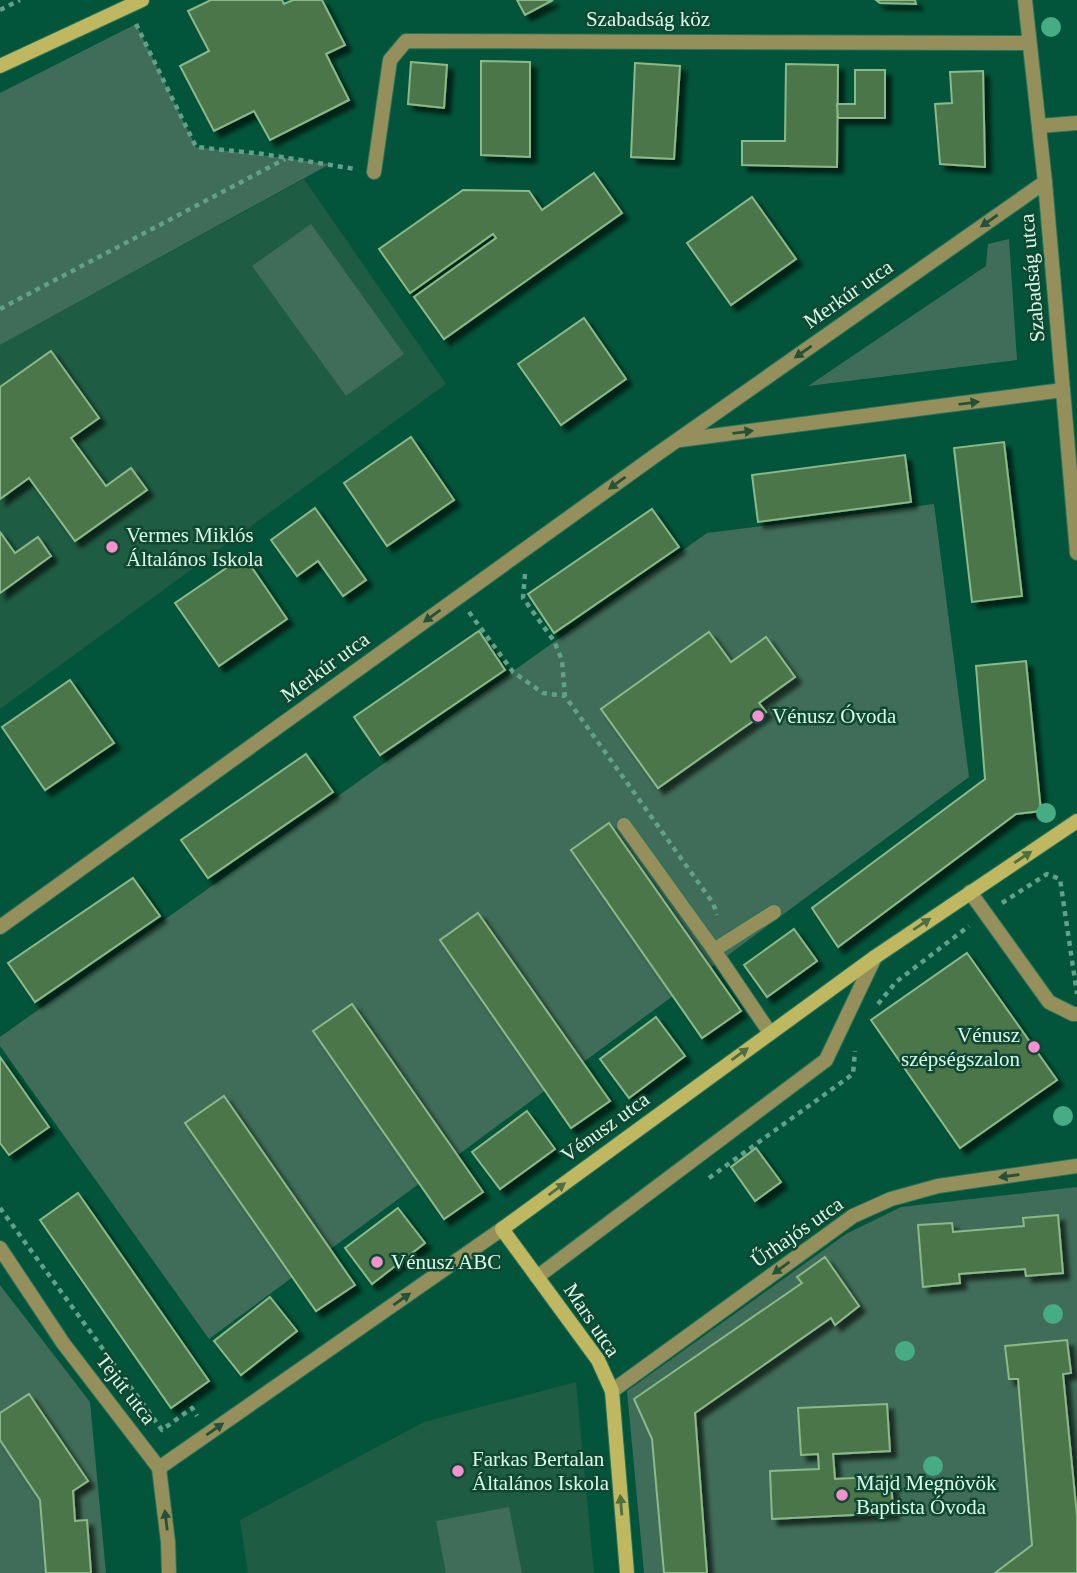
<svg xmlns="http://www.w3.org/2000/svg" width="1077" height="1573" font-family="'Times New Roman',serif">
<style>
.built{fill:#1e5c44}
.green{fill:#3f6d59}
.building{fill:#4b764a;stroke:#8bb989;stroke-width:2;filter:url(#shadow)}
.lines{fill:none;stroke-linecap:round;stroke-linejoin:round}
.lane-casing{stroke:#29735a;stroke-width:16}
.street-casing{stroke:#29735a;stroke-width:16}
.secondary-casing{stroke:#29735a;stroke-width:16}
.path{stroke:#63a089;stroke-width:4.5;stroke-dasharray:5 5;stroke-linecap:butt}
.lane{stroke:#95905b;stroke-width:14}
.street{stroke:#95905b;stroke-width:14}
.secondary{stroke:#c0b861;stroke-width:14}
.tree{fill:#46ac84}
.oneway{fill:#245238}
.oneway2{fill:#4e6f42}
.poi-dot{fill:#f790ce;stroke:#104732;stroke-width:2.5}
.labels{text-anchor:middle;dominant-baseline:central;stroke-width:5;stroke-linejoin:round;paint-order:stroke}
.street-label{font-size:21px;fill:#d9fbea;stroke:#104732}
.poi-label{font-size:21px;fill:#d9fbea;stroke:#104732;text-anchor:start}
</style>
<defs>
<filter id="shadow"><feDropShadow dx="6" dy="6" stdDeviation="2" flood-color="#0009"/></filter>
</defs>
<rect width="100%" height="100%" fill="#02553a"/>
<g class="built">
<path d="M304,179L446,384L0,709V345Z"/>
<path d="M576,1382L594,1573H248L240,1520L424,1422Z"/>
</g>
<g class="green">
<path d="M136,24L196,147L330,164L0,345V93Z"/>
<path d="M311,224L404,354L346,396L252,266Z"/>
<path d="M1009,239L1017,360L808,386L986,266L988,244Z"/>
<path d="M934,504L969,777L209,1339L0,1046V1037L707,533Z"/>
<path d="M1077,1187V1573H644L627,1391L846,1234L901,1207Z"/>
<path d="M0,1285L90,1402L106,1573H0Z"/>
<path d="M509,1507L522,1573H446L436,1521Z"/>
</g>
<g class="building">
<path d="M211,0H282L284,4L293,0H322L345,45L326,54L349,100L270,140L254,111L214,131L180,66L209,51L188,11Z"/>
<path d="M517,0H553L525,15Z"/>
<path d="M876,0H915L916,4L880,3Z"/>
<path d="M481,61L530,62V157L481,155Z"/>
<path d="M411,62L447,65L444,108L408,104Z"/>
<path d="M635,63L680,66L674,159L631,157Z"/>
<path d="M786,64L838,65L837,167L742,165V141H785Z"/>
<path d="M855,70H885V118H838L837,104H855Z"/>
<path d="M983,71L985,167L940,164L935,104L952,103L950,72Z"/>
<path d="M594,173L622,213L444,339L414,297L496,238L493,234L410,293L379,249L463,190L529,191L542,210Z"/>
<path d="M752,197L796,259L731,305L687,243Z"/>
<path d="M584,318L626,379L561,425L518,364Z"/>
<path d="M51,351L99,418L71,438L106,486L131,468L147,490L75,541L29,478L0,499V387Z"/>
<path d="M411,437L454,500L387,546L344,483Z"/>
<path d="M1004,442L1022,596L972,602L954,448Z"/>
<path d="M905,455L911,502L758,522L752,475Z"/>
<path d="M315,508L366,580L343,596L318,561L297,576L271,540Z"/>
<path d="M652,509L679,547L554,633L528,594Z"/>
<path d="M0,532L15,553L38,537L51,556L0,593Z"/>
<path d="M244,556L287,619L219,666L175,603Z"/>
<path d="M479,631L505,670L380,755L354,717Z"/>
<path d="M709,632L731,662L766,637L795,677L759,703L766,712L658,788L601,709Z"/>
<path d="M1026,661L1041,811L1016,814L838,947L812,908L985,779L976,666Z"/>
<path d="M70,680L114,743L45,790L2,727Z"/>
<path d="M306,754L333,792L208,878L181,840Z"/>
<path d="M609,823L741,1011L702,1038L571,850Z"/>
<path d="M133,878L160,916L35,1002L8,963Z"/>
<path d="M478,913L610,1101L571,1128L440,940Z"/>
<path d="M794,929L817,961L767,997L744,965Z"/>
<path d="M967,953L1057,1080L960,1148L871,1020Z"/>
<path d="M352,1004L483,1192L444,1219L313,1031Z"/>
<path d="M656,1017L685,1056L629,1098L600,1059Z"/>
<path d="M0,1057L49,1127L9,1155L0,1143Z"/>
<path d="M224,1096L355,1285L316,1311L185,1123Z"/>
<path d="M527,1111L555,1149L500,1189L472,1152Z"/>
<path d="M756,1148L781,1182L755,1201L731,1167Z"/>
<path d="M78,1193L209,1381L171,1408L40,1220Z"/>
<path d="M398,1208L425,1243L372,1284L345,1248Z"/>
<path d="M1058,1215L1063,1273L1026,1276L1025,1269L959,1274L960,1283L923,1287L918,1225L952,1223L953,1232L1024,1226L1023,1218Z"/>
<path d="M825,1257L859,1306L835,1325L831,1318L695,1413L707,1573H664L652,1439L634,1399L802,1283L797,1277Z"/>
<path d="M270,1297L297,1331L241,1375L214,1341Z"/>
<path d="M1067,1340L1071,1373L1063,1374L1077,1516V1573H995L1032,1545L1018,1379H1009L1005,1346Z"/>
<path d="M29,1394L88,1481L73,1491L75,1521L87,1520L91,1573H46L40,1500L0,1440V1413Z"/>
<path d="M887,1404L890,1451L833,1454L835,1479L891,1476L893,1513L772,1519L770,1471L819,1469L818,1454L801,1455L798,1408Z"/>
</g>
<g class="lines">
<defs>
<g id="lane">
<path d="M1039,126L1077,123"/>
<path d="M624,825L714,950"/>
<path d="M970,892L1049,1002L1073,1014H1077"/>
<path d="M770,1033L714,950L774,912"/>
<path d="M537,1277L826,1060L875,957"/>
</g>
<g id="street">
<path d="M1025,0L1045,182L1077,553"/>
<path d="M374,172L390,60L406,41L1029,43"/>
<path d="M680,440L1063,390"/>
<path d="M0,927L656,455L1045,182"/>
<path d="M0,1248L63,1343L159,1468L168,1542L169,1573"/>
<path d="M612,1391L853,1216L891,1199L938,1186L1077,1166"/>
<path d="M159,1468L502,1229"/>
</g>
<g id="secondary">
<path d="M0,66L142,0"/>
<path d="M627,1573L612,1391L598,1360L502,1229L875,957L1077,821"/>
</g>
</defs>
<use href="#lane" class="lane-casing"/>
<use href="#street" class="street-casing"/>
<use href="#secondary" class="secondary-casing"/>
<g class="path">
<path d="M0,10L20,0"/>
<path d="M136,24L196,147L263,154L355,169"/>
<path d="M0,309L285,159"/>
<path d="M525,574L523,598L554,641L562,660L565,696L713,903L717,915"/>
<path d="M469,612L513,672L543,693L565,696"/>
<path d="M1002,903L1047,874L1060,879L1077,994"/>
<path d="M878,1004L896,982L969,926"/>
<path d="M709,1178L853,1074L855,1051"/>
<path d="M0,1208L162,1430L192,1408L197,1416"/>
</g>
<use href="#lane" class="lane"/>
<use href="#street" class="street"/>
<use href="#secondary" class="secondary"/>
</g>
<g class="tree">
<circle cx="1051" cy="27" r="10"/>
<circle cx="1046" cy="813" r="10"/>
<circle cx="1063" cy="1116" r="10"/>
<circle cx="1053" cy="1314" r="10"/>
<circle cx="905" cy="1351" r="10"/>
<circle cx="933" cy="1466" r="10"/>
</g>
<defs><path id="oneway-solid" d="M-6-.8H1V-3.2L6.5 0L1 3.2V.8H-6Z" transform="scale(1.75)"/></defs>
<g class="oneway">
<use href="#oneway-solid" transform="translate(989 221) rotate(145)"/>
<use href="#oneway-solid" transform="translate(803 352) rotate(145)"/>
<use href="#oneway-solid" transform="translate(969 403) rotate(-7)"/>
<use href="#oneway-solid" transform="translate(743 432) rotate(-7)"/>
<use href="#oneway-solid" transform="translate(617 483) rotate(144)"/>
<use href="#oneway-solid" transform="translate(432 616) rotate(144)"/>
<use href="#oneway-solid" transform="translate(1009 1176) rotate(172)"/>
<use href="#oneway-solid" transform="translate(781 1268) rotate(144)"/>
<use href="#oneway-solid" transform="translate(402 1299) rotate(-35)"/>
<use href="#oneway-solid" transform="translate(215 1429) rotate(-35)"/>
<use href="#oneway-solid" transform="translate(166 1520) rotate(-97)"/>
</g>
<g class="oneway2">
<use href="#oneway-solid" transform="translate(1023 857) rotate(-34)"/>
<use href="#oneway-solid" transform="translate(922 924) rotate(-34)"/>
<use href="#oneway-solid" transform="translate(740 1054) rotate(-36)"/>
<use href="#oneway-solid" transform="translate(557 1189) rotate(-36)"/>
<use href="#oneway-solid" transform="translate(621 1505) rotate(-95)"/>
</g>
<g class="poi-dot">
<circle cx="112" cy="547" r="7"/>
<circle cx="758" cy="716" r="7"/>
<circle cx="1034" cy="1047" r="7"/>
<circle cx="377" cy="1262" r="7"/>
<circle cx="458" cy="1471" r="7"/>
<circle cx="842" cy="1495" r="7"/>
</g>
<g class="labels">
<g class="street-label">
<text x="648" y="19">Szabadság köz</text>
<text transform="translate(1032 278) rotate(-95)">Szabadság utca</text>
<text transform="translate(848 294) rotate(-35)">Merkúr utca</text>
<text transform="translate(325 667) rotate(-36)">Merkúr utca</text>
<text transform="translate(605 1127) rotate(-36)">Vénusz utca</text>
<text transform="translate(797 1232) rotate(-35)">Űrhajós utca</text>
<text transform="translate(592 1320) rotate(56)">Mars utca</text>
<text transform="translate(126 1389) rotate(52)">Tejút utca</text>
</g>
<g class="poi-label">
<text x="126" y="535">Vermes Miklós<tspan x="126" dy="24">Általános Iskola</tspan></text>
<text x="772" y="716">Vénusz Óvoda</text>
<text x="1020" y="1035" text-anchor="end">Vénusz<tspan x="1020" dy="24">szépségszalon</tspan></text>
<text x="391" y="1262">Vénusz ABC</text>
<text x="472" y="1459">Farkas Bertalan<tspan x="472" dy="24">Általános Iskola</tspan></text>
<text x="856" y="1483">Majd Megnövök<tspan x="856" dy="24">Baptista Óvoda</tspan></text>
</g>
</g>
</svg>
